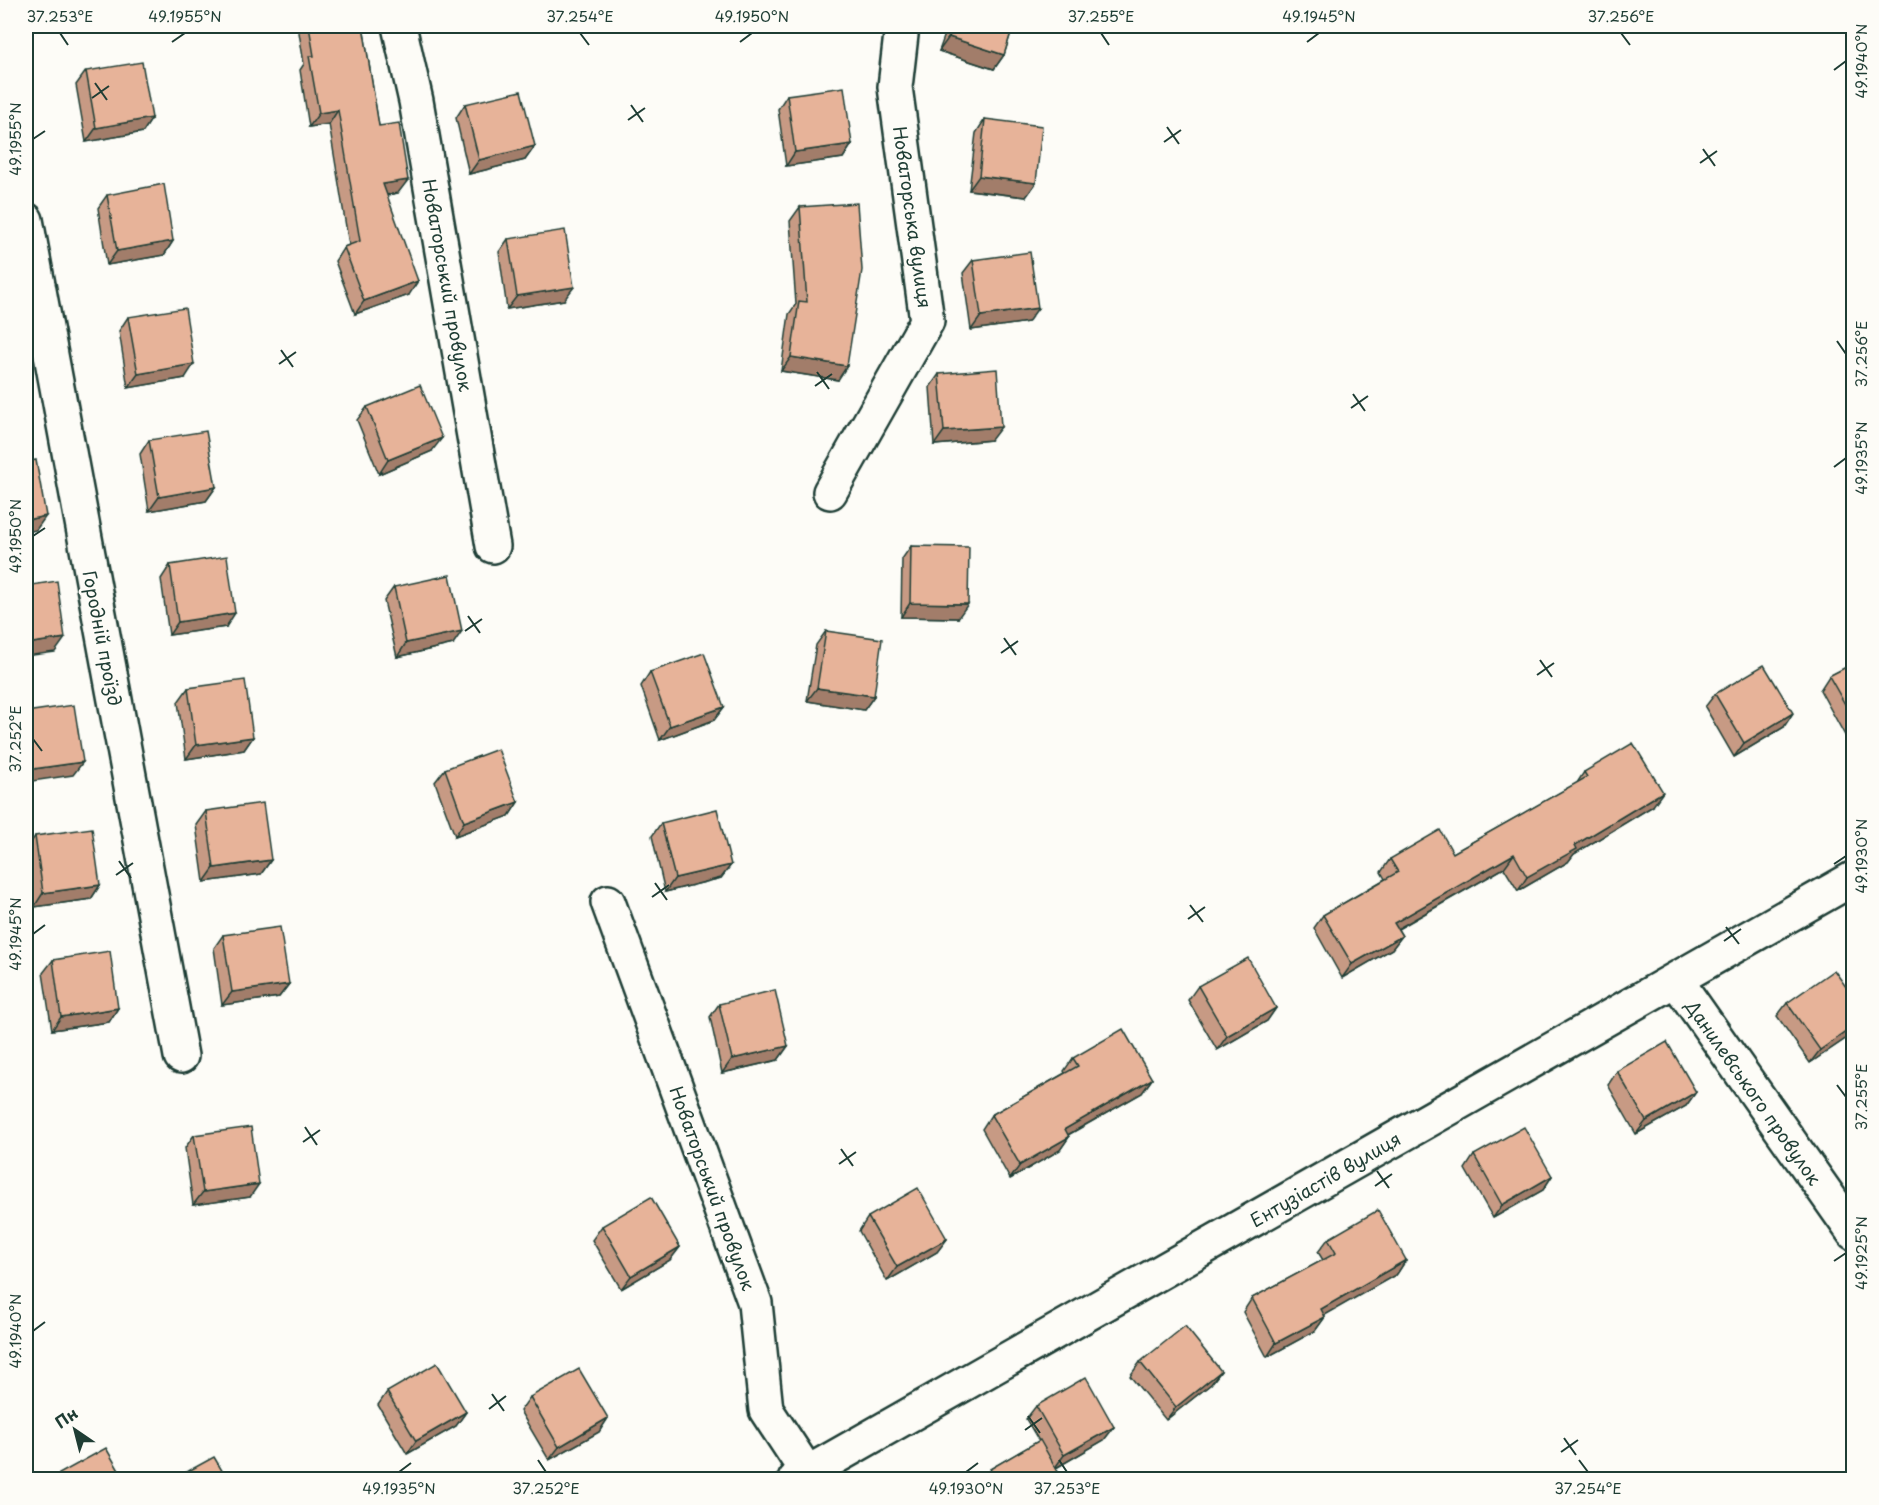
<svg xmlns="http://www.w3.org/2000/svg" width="1879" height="1505" font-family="'Playpen Sans',sans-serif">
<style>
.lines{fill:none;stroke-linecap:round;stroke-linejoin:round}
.street-casing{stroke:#1f3d34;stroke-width:38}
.street{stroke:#fdfcf7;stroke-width:33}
.wall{fill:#c79a84;stroke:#1f3d34;stroke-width:1.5}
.shaded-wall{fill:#a27d6b;stroke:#1f3d34;stroke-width:1.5}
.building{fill:#e7b399;stroke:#1f3d34;stroke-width:1.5}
.ticks{fill:none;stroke:#1f3d34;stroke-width:2}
.labels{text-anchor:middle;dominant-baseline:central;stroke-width:5;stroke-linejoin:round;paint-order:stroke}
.street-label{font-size:18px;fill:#1f3d34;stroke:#fdfcf7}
.neatline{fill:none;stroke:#1f3d34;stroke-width:2}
.ticks-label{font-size:15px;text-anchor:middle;fill:#1f3d34}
</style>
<rect width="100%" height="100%" fill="#fdfcf7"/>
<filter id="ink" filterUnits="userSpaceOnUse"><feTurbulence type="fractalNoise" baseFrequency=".0167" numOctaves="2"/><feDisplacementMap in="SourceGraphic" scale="12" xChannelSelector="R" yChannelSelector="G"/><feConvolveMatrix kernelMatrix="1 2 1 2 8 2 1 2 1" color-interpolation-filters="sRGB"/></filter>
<g filter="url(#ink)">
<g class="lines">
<defs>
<g id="street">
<path d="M399,26L416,101L493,546"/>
<path d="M26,220L181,1056"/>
<path d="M830,492L927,321L895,87L902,26"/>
<path d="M608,902L755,1303L766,1410L812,1480"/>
<path d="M1676,980L1854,1233"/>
<path d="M795,1480L1854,878"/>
</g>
</defs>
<use href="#street" class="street-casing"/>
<use href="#street" class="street"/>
</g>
<g class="wall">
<path d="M298,26H363L379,126L398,193L387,195L409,295L355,314L335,261L344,247L349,245L329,124L309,127L300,70L304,64Z"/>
<path d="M948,26H1013L1004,55L994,69L939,51Z"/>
<path d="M86,71L152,118L143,132L86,142L76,85Z"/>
<path d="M787,95L852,144L843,158L786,166L778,109Z"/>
<path d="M465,104L535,146L525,160L469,174L456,118Z"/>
<path d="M985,119L1036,183L1026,197L969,190L976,133Z"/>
<path d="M107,195L173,241L164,255L107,265L98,208Z"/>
<path d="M800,207L838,380L781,371L789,314L796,304L790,221Z"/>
<path d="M508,239L564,300L507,309L499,252Z"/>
<path d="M973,260L1028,322L971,330L963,273Z"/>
<path d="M128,317L185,378L128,388L119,331Z"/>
<path d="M939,374L991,440L934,445L930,387Z"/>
<path d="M367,407L432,451L379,474L357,420Z"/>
<path d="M149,440L216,487L206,501L149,511L140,454Z"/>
<path d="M911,546L958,618L901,617L902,559Z"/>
<path d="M170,565L226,627L169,635L161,579Z"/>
<path d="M394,587L453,644L397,657L384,601Z"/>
<path d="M826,631L874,696L864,710L807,701L816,645Z"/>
<path d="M1854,663V736L1847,739L1820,690L1829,676Z"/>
<path d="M650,672L724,707L714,720L660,740L641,686Z"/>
<path d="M188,688L253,737L244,750L186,759L178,702Z"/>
<path d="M1715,694L1784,727L1734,757L1705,707Z"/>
<path d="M445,769L518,802L509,816L455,836L435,782Z"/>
<path d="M1584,772L1653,806L1574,854L1568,862L1518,891L1504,868L1398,929L1402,936L1392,949L1342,978L1314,928L1323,915L1385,879L1381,872L1390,859L1453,853L1577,783Z"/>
<path d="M206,811L271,860L261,874L204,882L196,825Z"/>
<path d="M661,823L731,865L721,878L665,892L652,836Z"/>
<path d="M35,836L100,885L91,899L34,907L26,850Z"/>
<path d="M223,935L289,984L279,997L222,1005L214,948Z"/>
<path d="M53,960L118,1008L109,1022L52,1030L43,973Z"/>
<path d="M1198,986L1276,1008L1267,1021L1217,1050L1188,1000Z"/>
<path d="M1854,998V1033L1810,1063L1777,1016L1787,1003Z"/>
<path d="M719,1004L788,1046L778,1060L722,1073L710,1017Z"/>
<path d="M1073,1058L1152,1079L1142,1093L1068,1135L1069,1137L1060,1150L1010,1179L982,1129L991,1115L1065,1073L1064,1071Z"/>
<path d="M1617,1071L1696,1092L1686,1106L1636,1134L1608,1085Z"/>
<path d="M194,1135L250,1197L193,1205L185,1148Z"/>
<path d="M1474,1155L1552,1176L1543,1190L1493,1218L1465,1169Z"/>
<path d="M868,1217L947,1239L937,1252L887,1281L859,1231Z"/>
<path d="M602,1226L680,1247L670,1260L621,1289L592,1240Z"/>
<path d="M1328,1239L1406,1260L1397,1274L1324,1315L1325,1317L1315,1331L1267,1357L1243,1312L1252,1298L1323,1260L1318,1252Z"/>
<path d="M1140,1362L1221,1371L1211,1384L1166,1420L1130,1376Z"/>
<path d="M387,1392L466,1412L456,1426L407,1454L378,1405Z"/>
<path d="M530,1397L608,1418L599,1432L549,1460L520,1411Z"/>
<path d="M1036,1406L1114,1427L1104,1440L1056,1468L1062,1479H983L990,1469L1039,1441L1026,1419Z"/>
</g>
<g class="shaded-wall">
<path d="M949,37L1004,55L994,69L939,51Z"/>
<path d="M338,110L329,124L309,127L319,113Z"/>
<path d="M152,118L143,132L86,142L96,128Z"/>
<path d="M852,144L843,158L786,166L795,152Z"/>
<path d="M535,146L525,160L469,174L479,160Z"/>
<path d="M979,176L1036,183L1026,197L969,190Z"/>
<path d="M408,180L398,193L374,197L383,184Z"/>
<path d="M173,241L164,255L107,265L117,251Z"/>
<path d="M418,281L409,295L355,314L364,301Z"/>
<path d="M574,287L564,300L507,309L517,296Z"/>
<path d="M1038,308L1028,322L971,330L981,316Z"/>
<path d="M791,357L847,366L838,380L781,371Z"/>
<path d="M194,364L185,378L128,388L138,374Z"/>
<path d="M1001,427L991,440L934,445L944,431Z"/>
<path d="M442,438L432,451L379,474L388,460Z"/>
<path d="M216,487L206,501L149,511L159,497Z"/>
<path d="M46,516L36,530L26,532V520Z"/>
<path d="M910,603L968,604L958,618L901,617Z"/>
<path d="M235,613L226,627L169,635L178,622Z"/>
<path d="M462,631L453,644L397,657L406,643Z"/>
<path d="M65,638L55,652L26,656V644Z"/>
<path d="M817,688L874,696L864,710L807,701Z"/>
<path d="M724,707L714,720L660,740L670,726Z"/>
<path d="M1793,713L1784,727L1734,757L1744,743Z"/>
<path d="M1854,731V736L1847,739Z"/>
<path d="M253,737L244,750L186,759L196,745Z"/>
<path d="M83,762L73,775L26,782V770Z"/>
<path d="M1663,792L1653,806L1574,854L1568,862L1518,891L1527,877L1575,845Z"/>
<path d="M518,802L509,816L455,836L464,822Z"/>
<path d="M1514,854L1504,868L1385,936L1394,923Z"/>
<path d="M271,860L261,874L204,882L214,868Z"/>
<path d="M731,865L721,878L665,892L675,878Z"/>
<path d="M100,885L91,899L34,907L43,893Z"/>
<path d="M1402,936L1392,949L1342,978L1352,964Z"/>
<path d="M289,984L279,997L222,1005L232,992Z"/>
<path d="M118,1008L109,1022L52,1030L61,1017Z"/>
<path d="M1276,1008L1267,1021L1217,1050L1227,1036Z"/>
<path d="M1854,1026V1033L1810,1063L1820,1050Z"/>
<path d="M788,1046L778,1060L722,1073L732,1059Z"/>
<path d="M1152,1079L1142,1093L1055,1142L1065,1129Z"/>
<path d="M1696,1092L1686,1106L1636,1134L1646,1121Z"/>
<path d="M1069,1137L1060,1150L1010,1179L1020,1165Z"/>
<path d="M1552,1176L1543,1190L1493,1218L1502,1205Z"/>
<path d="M259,1184L250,1197L193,1205L203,1192Z"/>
<path d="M947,1239L937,1252L887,1281L897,1267Z"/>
<path d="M680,1247L670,1260L621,1289L631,1276Z"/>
<path d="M1406,1260L1397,1274L1311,1323L1321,1309Z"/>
<path d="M1325,1317L1315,1331L1267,1357L1276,1343Z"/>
<path d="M1221,1371L1211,1384L1166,1420L1176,1407Z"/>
<path d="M466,1412L456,1426L407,1454L416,1441Z"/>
<path d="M608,1418L599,1432L549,1460L559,1447Z"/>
<path d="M1114,1427L1104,1440L1054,1469L1064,1455Z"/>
</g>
<g class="building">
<path d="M309,26H363L379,126L399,123L408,180L383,184L418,281L364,301L344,247L360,241L338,110L319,113L309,56H314Z"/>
<path d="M953,26H1013L1004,55L949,37Z"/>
<path d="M142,62L152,118L96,128L86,71Z"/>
<path d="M844,87L852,144L795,152L787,95Z"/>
<path d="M521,91L535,146L479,160L465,104Z"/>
<path d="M985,119L1042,126L1036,183L979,176Z"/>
<path d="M164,184L173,241L117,251L107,195Z"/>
<path d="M857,203L862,270L847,366L791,357L799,301L807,302L800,207Z"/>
<path d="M565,230L574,287L517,296L508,239Z"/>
<path d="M1030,252L1038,308L981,316L973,260Z"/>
<path d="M185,308L194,364L138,374L128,317Z"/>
<path d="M997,369L1001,427L944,431L939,374Z"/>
<path d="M420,385L442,438L388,460L367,407Z"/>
<path d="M206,431L216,487L159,497L149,440Z"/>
<path d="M36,460L46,516L26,520V462Z"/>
<path d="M911,546L969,547L968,604L910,603Z"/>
<path d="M227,556L235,613L178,622L170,565Z"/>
<path d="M450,575L462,631L406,643L394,587Z"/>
<path d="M57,581L65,638L26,644V586Z"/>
<path d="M826,631L882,639L874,696L817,688Z"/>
<path d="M704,653L724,707L670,726L650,672Z"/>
<path d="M1854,663V720L1829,676Z"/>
<path d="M1764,665L1793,713L1744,743L1715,694Z"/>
<path d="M245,680L253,737L196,745L188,688Z"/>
<path d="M74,705L83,762L26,770V712Z"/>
<path d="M1633,743L1663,792L1575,845L1577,849L1527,877L1514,854L1394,923L1402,936L1352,964L1323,915L1398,872L1390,859L1440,830L1453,853L1587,777L1584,772Z"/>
<path d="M498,749L518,802L464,822L445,769Z"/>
<path d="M263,803L271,860L214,868L206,811Z"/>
<path d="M717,809L731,865L675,878L661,823Z"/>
<path d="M92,828L100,885L43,893L35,836Z"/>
<path d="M280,927L289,984L232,992L223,935Z"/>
<path d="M110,951L118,1008L61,1017L53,960Z"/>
<path d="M1248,958L1276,1008L1227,1036L1198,986Z"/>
<path d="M1834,970L1854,998V1026L1820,1050L1787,1003Z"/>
<path d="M775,990L788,1046L732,1059L719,1004Z"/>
<path d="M1123,1029L1152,1079L1065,1129L1069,1137L1020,1165L991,1115L1078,1066L1073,1058Z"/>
<path d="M1667,1042L1696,1092L1646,1121L1617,1071Z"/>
<path d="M251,1127L259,1184L203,1192L194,1135Z"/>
<path d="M1524,1127L1552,1176L1502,1205L1474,1155Z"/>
<path d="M918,1188L947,1239L897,1267L868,1217Z"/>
<path d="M651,1197L680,1247L631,1276L602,1226Z"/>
<path d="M1378,1210L1406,1260L1321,1309L1325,1317L1276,1343L1252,1298L1336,1253L1328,1239Z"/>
<path d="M1185,1326L1221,1371L1176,1407L1140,1362Z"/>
<path d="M437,1363L466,1412L416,1441L387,1392Z"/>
<path d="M579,1369L608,1418L559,1447L530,1397Z"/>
<path d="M1086,1377L1114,1427L1064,1455L1036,1406Z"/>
<path d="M1040,1440L1062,1479H996L990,1469Z"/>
<path d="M106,1448L124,1479H50Z"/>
<path d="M214,1457L227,1479H174Z"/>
</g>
</g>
<path class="ticks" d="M60,33L68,45M580,33L589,45M1101,33L1109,45M1621,33L1630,45M172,42L185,33M740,42L752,33M1307,42L1319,33M1834,70L1846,61M95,83L107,100M92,98L109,86M631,105L643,122M628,120L645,108M1167,127L1179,144M33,139L45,131M1164,142L1181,130M1703,149L1715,166M1700,163L1717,151M1837,341L1846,354M281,350L293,367M279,364L296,352M817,372L829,389M815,386L832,374M1353,394L1365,411M1351,408L1368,396M1834,467L1846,458M33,536L45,528M468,616L480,633M465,631L482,619M1004,638L1016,655M1001,653L1018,641M1540,660L1552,677M1537,675L1554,663M33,739L42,751M119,861L131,878M1834,864L1846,856M116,875L133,863M655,883L667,900M652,897L669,885M1190,905L1203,922M1188,919L1205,907M1726,927L1739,944M33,934L45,925M1724,941L1741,929M1837,1085L1846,1097M305,1127L317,1145M303,1142L320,1130M841,1149L853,1166M839,1164L856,1152M1377,1171L1389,1188M1375,1186L1392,1174M1834,1261L1846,1253M33,1331L45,1322M492,1394L504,1411M489,1409L506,1396M1028,1416L1040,1433M1025,1430L1042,1418M1564,1438L1576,1455M1561,1452L1578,1440M538,1460L546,1472M1059,1460L1067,1472M1579,1460L1588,1472M399,1472L411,1463M966,1472L978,1463"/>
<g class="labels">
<g class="street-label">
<text transform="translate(913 217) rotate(82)">Новаторська вулиця</text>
<text transform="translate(448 285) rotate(80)">Новаторський провулок</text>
<text transform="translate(103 638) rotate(79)">Городній проїзд</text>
<text transform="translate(1754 1092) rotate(55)">Данилевського провулок</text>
<text transform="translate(1325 1179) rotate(-30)">Ентузіастів вулиця</text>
<text transform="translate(713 1188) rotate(70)">Новаторський провулок</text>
</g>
</g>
<rect width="1879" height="1505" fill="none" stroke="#fdfcf7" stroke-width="66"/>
<g transform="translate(75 1430) rotate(325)" stroke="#fdfcf7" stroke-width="4.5" paint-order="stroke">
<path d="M0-4.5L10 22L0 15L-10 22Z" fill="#1f3d34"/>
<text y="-9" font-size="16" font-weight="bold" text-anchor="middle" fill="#1f3d34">Пн</text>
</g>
<rect x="33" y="33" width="1813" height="1439" class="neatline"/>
<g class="ticks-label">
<text x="60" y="22">37.253°E</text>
<text x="185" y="22">49.1955°N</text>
<text x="580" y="22">37.254°E</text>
<text x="752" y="22">49.1950°N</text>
<text x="1101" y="22">37.255°E</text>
<text x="1319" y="22">49.1945°N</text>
<text x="1621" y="22">37.256°E</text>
<text transform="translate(1862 61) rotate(-90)" y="5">49.1940°N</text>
<text transform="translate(16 139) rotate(-90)" y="5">49.1955°N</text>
<text transform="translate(1862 354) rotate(-90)" y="5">37.256°E</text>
<text transform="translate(1862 458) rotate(-90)" y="5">49.1935°N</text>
<text transform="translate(16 536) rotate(-90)" y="5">49.1950°N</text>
<text transform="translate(16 739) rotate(-90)" y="5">37.252°E</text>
<text transform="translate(1862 856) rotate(-90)" y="5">49.1930°N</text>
<text transform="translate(16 934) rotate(-90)" y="5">49.1945°N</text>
<text transform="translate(1862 1097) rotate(-90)" y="5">37.255°E</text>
<text transform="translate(1862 1253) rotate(-90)" y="5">49.1925°N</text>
<text transform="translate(16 1331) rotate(-90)" y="5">49.1940°N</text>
<text x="399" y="1494">49.1935°N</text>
<text x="546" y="1494">37.252°E</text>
<text x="966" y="1494">49.1930°N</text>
<text x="1067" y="1494">37.253°E</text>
<text x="1588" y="1494">37.254°E</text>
</g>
</svg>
